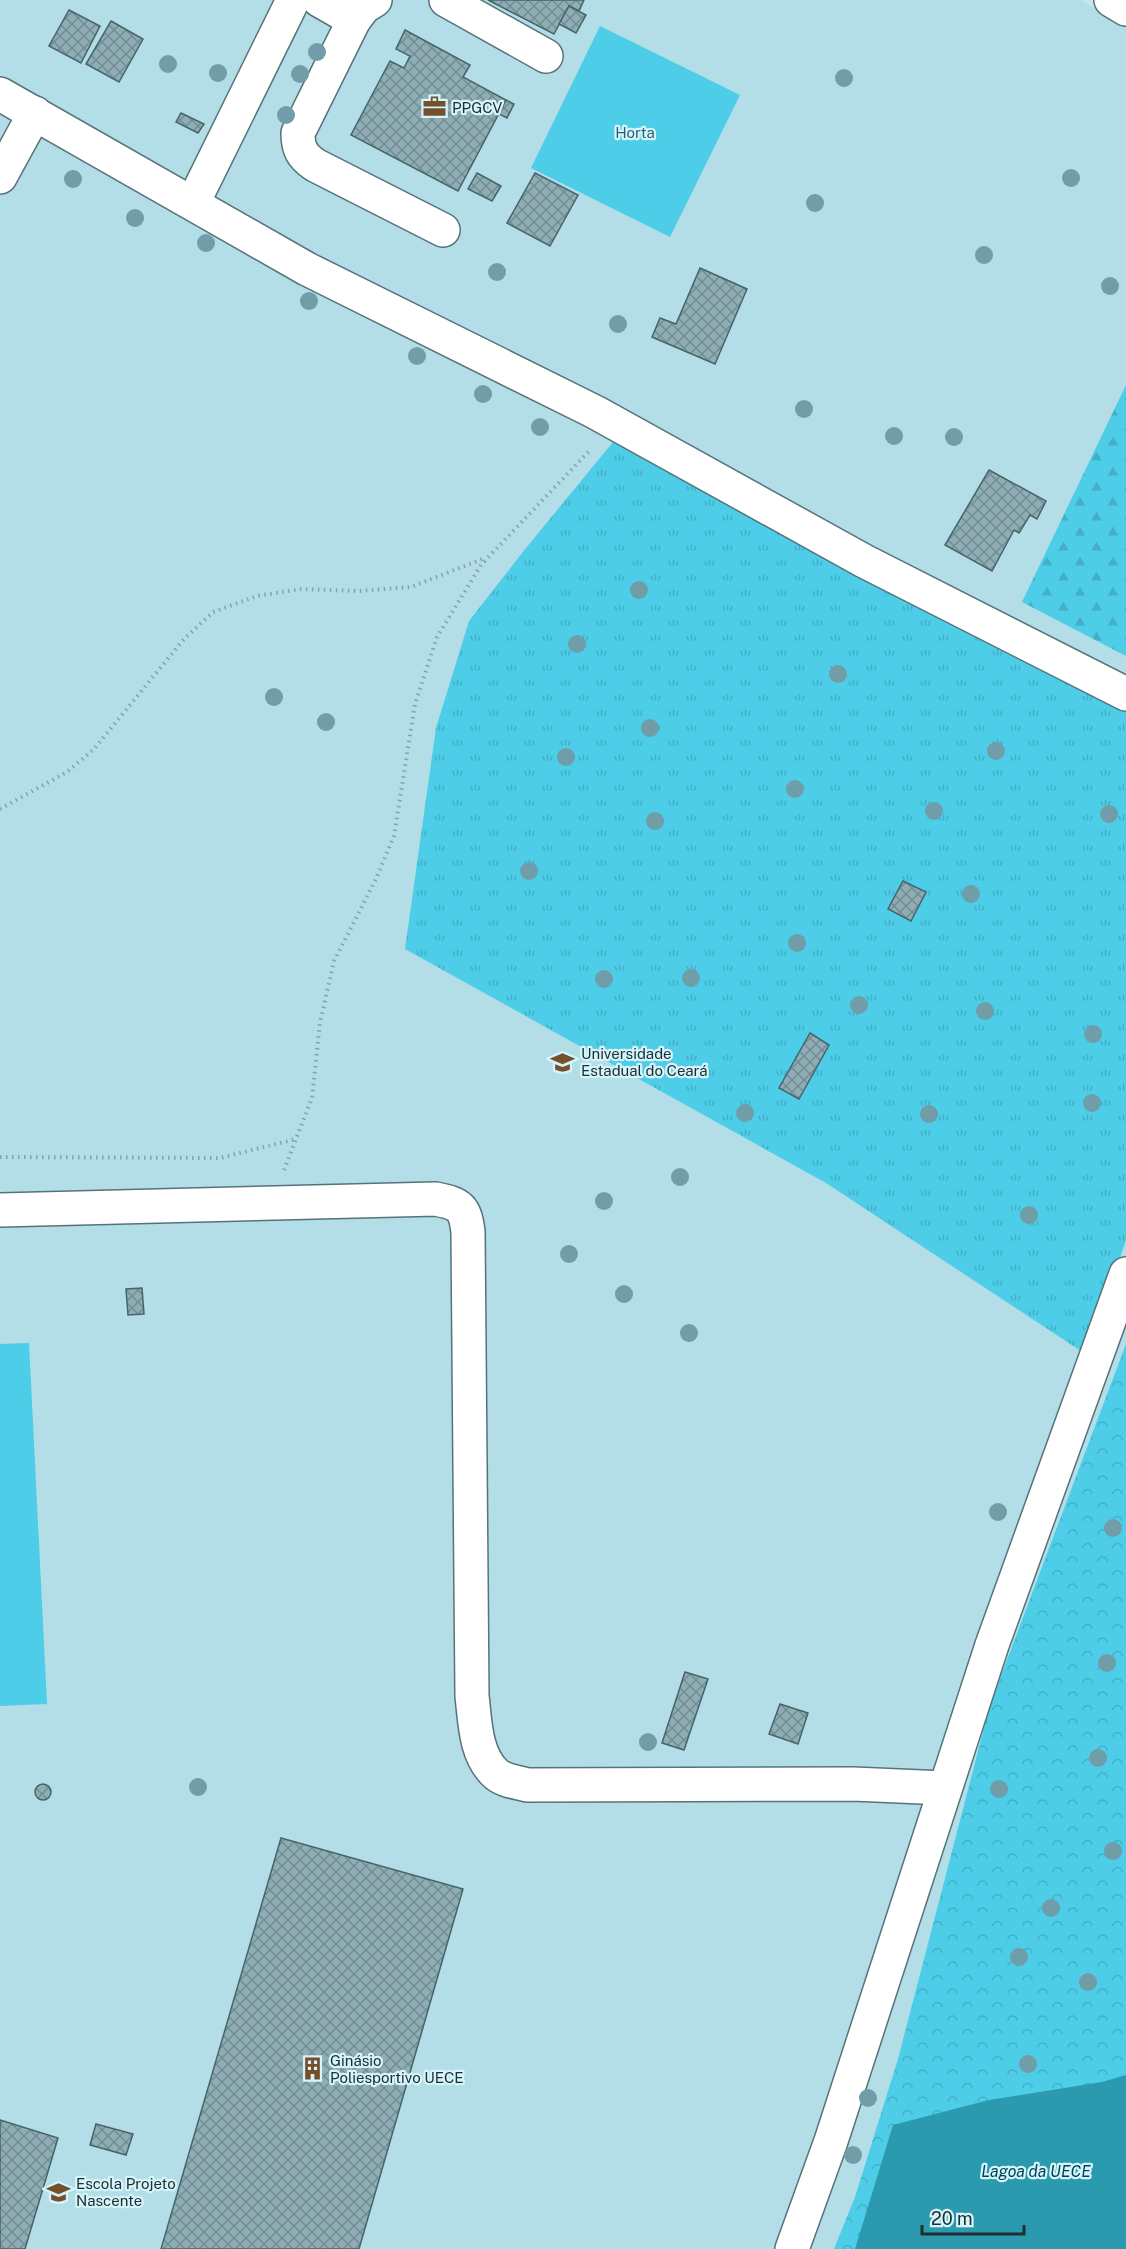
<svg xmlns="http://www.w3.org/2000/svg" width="1126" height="2249" font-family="'Public Sans',sans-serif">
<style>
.built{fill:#b3dde7}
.grass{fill:url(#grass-tufts)}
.forest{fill:url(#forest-firs)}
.park{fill:url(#park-crowns)}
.garden{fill:#4dcde7}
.water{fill:#2b99ae}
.building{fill:url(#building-cross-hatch);stroke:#47646b;stroke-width:1.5}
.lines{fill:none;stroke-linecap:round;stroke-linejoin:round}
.minor-casing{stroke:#56737a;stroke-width:36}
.path{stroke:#89a1a7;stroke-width:4;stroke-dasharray:1.5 4.5;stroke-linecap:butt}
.minor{stroke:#fff;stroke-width:33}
.tree{fill:#709da7}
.labels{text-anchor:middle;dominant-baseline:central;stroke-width:4.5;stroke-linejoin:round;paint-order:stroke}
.poi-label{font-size:15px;fill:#212e31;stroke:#d4f5fc;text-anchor:start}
.park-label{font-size:15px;fill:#28606c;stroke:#d4f5fc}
.water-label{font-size:16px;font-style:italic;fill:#01444f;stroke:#d4f5fc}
</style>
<defs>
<pattern id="grass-tufts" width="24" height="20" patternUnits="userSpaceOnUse" patternTransform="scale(1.5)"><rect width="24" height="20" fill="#4dcde7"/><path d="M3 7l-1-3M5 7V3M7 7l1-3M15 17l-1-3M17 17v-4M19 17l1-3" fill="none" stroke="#43b0c7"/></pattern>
<pattern id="forest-firs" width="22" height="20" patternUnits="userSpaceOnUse" patternTransform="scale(1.5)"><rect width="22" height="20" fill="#4dcde7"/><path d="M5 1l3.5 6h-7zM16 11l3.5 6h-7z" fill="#43b0c7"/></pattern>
<pattern id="park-crowns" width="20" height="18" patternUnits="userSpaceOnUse" patternTransform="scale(1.5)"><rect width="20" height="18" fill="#4dcde7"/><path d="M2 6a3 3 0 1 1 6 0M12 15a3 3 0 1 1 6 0" fill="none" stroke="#43b0c7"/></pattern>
<pattern id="building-cross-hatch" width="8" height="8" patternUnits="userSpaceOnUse" patternTransform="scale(1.5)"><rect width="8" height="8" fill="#8eadb4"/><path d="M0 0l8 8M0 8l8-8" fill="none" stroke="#748d93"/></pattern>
</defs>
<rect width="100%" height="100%" fill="#c7e7ef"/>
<path class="built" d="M0,0H1081L1126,27V2249H0Z"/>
<path class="grass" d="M613,442L1126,707V1240L1087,1355L826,1183L405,949L436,728L469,621L526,548Z"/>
<path class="forest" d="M1126,385V656L1022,602Z"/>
<path class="park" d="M1126,1344V2249H834L855,2197L898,2059L990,1705Z"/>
<g class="garden">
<path d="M600,26L740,95L670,237L531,168Z"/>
<path d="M29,1343L47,1704L0,1706V1344Z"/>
</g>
<path class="water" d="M1126,2075V2249H855L893,2125L989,2100L1102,2082Z"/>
<g class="building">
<path d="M488,0H584L579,11L569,6L554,34Z"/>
<path d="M569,6L586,15L576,33L559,24Z"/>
<path d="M69,10L100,26L81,63L49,46Z"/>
<path d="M111,21L143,39L119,82L86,64Z"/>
<path d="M405,30L470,65L463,77L506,100L458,191L351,135L390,61L404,68L410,56L396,49Z"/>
<path d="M506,100L514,104L507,118L499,114Z"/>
<path d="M181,113L204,124L198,133L176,122Z"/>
<path d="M477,173L501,186L492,201L468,189Z"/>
<path d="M535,173L578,195L550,246L507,223Z"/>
<path d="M700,268L747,289L715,364L652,337L660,318L676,324Z"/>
<path d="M989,470L1046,501L1037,519L1030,515L1019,533L1014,530L992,571L945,545Z"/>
<path d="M903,881L926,892L911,921L888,909Z"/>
<path d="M810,1033L829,1045L799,1099L779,1088Z"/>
<path d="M142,1288L144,1314L128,1315L126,1289Z"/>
<path d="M685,1672L708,1679L684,1750L662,1743Z"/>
<path d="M780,1704L808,1713L798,1744L769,1734Z"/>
<circle cx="43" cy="1792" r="8"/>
<path d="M281,1838L463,1889L359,2249H161Z"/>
<path d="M0,2120L58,2138L25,2249H0Z"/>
<path d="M96,2124L133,2134L126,2155L90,2145Z"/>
</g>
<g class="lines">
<defs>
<g id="minor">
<path d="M319,0L354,20"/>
<path d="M375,0L364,7L354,20L298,133C298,149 302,156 315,165L443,230"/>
<path d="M446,0L546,56"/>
<path d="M1111,0L1126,9"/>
<path d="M0,94L307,269L595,412L864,561L1126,694"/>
<path d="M0,177L35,113"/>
<path d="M193,203L293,0"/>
<path d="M0,1210L436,1199C460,1204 465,1207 468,1232L472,1696C475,1721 475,1754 495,1773C503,1781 517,1782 527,1785L853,1784L945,1788"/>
<path d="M792,2249L831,2141L992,1645L1126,1274"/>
</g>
</defs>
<use href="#minor" class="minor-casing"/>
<g class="path">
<path d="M0,809L67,772L94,749L184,639L213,612L257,596L301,589L359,591L411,587L485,558"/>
<path d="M0,1157L220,1158L296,1139"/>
<path d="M284,1170L312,1098L320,1023L334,961L376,879L394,836L415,704L437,637L481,565L591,449"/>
</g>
<use href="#minor" class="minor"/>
</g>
<g class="tree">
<circle cx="317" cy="52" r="9"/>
<circle cx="168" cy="64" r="9"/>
<circle cx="218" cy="73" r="9"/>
<circle cx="300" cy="74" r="9"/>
<circle cx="844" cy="78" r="9"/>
<circle cx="286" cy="115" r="9"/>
<circle cx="1071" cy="178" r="9"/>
<circle cx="73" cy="179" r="9"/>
<circle cx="815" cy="203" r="9"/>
<circle cx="135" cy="218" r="9"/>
<circle cx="206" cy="243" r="9"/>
<circle cx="984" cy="255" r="9"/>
<circle cx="497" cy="272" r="9"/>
<circle cx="1110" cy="286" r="9"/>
<circle cx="309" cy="301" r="9"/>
<circle cx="618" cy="324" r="9"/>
<circle cx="417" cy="356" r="9"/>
<circle cx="483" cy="394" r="9"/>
<circle cx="804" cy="409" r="9"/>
<circle cx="540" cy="427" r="9"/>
<circle cx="894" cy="436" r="9"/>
<circle cx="954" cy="437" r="9"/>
<circle cx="639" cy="590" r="9"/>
<circle cx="577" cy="644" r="9"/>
<circle cx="838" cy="674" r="9"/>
<circle cx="274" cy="697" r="9"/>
<circle cx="326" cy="722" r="9"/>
<circle cx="650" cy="728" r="9"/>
<circle cx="996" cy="751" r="9"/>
<circle cx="566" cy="757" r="9"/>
<circle cx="795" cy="789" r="9"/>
<circle cx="934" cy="811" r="9"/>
<circle cx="1109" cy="814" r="9"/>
<circle cx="655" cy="821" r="9"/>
<circle cx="529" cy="871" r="9"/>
<circle cx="971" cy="894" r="9"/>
<circle cx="797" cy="943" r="9"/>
<circle cx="691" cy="978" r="9"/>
<circle cx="604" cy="979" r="9"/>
<circle cx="859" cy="1005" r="9"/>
<circle cx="985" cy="1011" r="9"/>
<circle cx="1093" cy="1034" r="9"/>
<circle cx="1092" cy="1103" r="9"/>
<circle cx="745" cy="1113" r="9"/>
<circle cx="929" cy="1114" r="9"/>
<circle cx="680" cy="1177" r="9"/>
<circle cx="604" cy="1201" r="9"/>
<circle cx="1029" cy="1215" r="9"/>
<circle cx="569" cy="1254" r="9"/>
<circle cx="624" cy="1294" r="9"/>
<circle cx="689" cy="1333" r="9"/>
<circle cx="998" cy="1512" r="9"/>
<circle cx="1113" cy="1528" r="9"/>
<circle cx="1107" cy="1663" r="9"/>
<circle cx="648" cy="1742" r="9"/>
<circle cx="1098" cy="1758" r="9"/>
<circle cx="198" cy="1787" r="9"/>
<circle cx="999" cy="1789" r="9"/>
<circle cx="1113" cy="1851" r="9"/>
<circle cx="1051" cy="1908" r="9"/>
<circle cx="1019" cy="1957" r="9"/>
<circle cx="1088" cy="1982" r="9"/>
<circle cx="1028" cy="2064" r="9"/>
<circle cx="868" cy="2098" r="9"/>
<circle cx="853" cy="2155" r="9"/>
</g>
<defs>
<symbol id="office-bare" viewBox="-9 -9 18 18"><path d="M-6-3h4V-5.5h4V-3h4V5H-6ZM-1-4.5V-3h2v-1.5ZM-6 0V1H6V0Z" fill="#76502c" stroke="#d4f5fc" stroke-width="2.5" paint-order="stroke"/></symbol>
<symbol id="university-bare" viewBox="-9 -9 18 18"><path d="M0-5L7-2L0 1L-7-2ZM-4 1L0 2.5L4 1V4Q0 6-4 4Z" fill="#76502c" stroke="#d4f5fc" stroke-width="2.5" paint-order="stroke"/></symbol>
<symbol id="building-bare" viewBox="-9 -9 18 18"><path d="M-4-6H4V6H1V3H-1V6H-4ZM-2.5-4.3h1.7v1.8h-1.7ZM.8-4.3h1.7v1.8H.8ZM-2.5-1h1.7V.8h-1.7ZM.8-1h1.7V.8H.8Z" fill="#76502c" stroke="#d4f5fc" stroke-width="2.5" paint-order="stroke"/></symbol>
<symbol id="school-bare" viewBox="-9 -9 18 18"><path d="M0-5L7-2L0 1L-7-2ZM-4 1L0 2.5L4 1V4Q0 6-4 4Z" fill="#76502c" stroke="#d4f5fc" stroke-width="2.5" paint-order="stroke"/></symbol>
</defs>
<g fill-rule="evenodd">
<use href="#office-bare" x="418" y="90" width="33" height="33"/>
<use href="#university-bare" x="546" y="1046" width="33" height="33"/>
<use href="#building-bare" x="296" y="2052" width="33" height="33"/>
<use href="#school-bare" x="42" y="2176" width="33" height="33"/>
</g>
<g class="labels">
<g class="poi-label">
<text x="452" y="107">PPGCV</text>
<text x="581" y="1053">Universidade<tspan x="581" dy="17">Estadual do Ceará</tspan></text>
<text x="330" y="2060">Ginásio<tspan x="330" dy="17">Poliesportivo UECE</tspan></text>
<text x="76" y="2183">Escola Projeto<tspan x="76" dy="17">Nascente</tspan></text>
</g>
<g class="park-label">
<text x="635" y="132">Horta</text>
</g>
<g class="water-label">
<text x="1036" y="2171">Lagoa da UECE</text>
</g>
</g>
<path d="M922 2225v9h102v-9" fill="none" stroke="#212e31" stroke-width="3"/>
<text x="931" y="2225" font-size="18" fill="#212e31" stroke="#d4f5fc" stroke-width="4.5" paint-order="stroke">20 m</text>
</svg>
